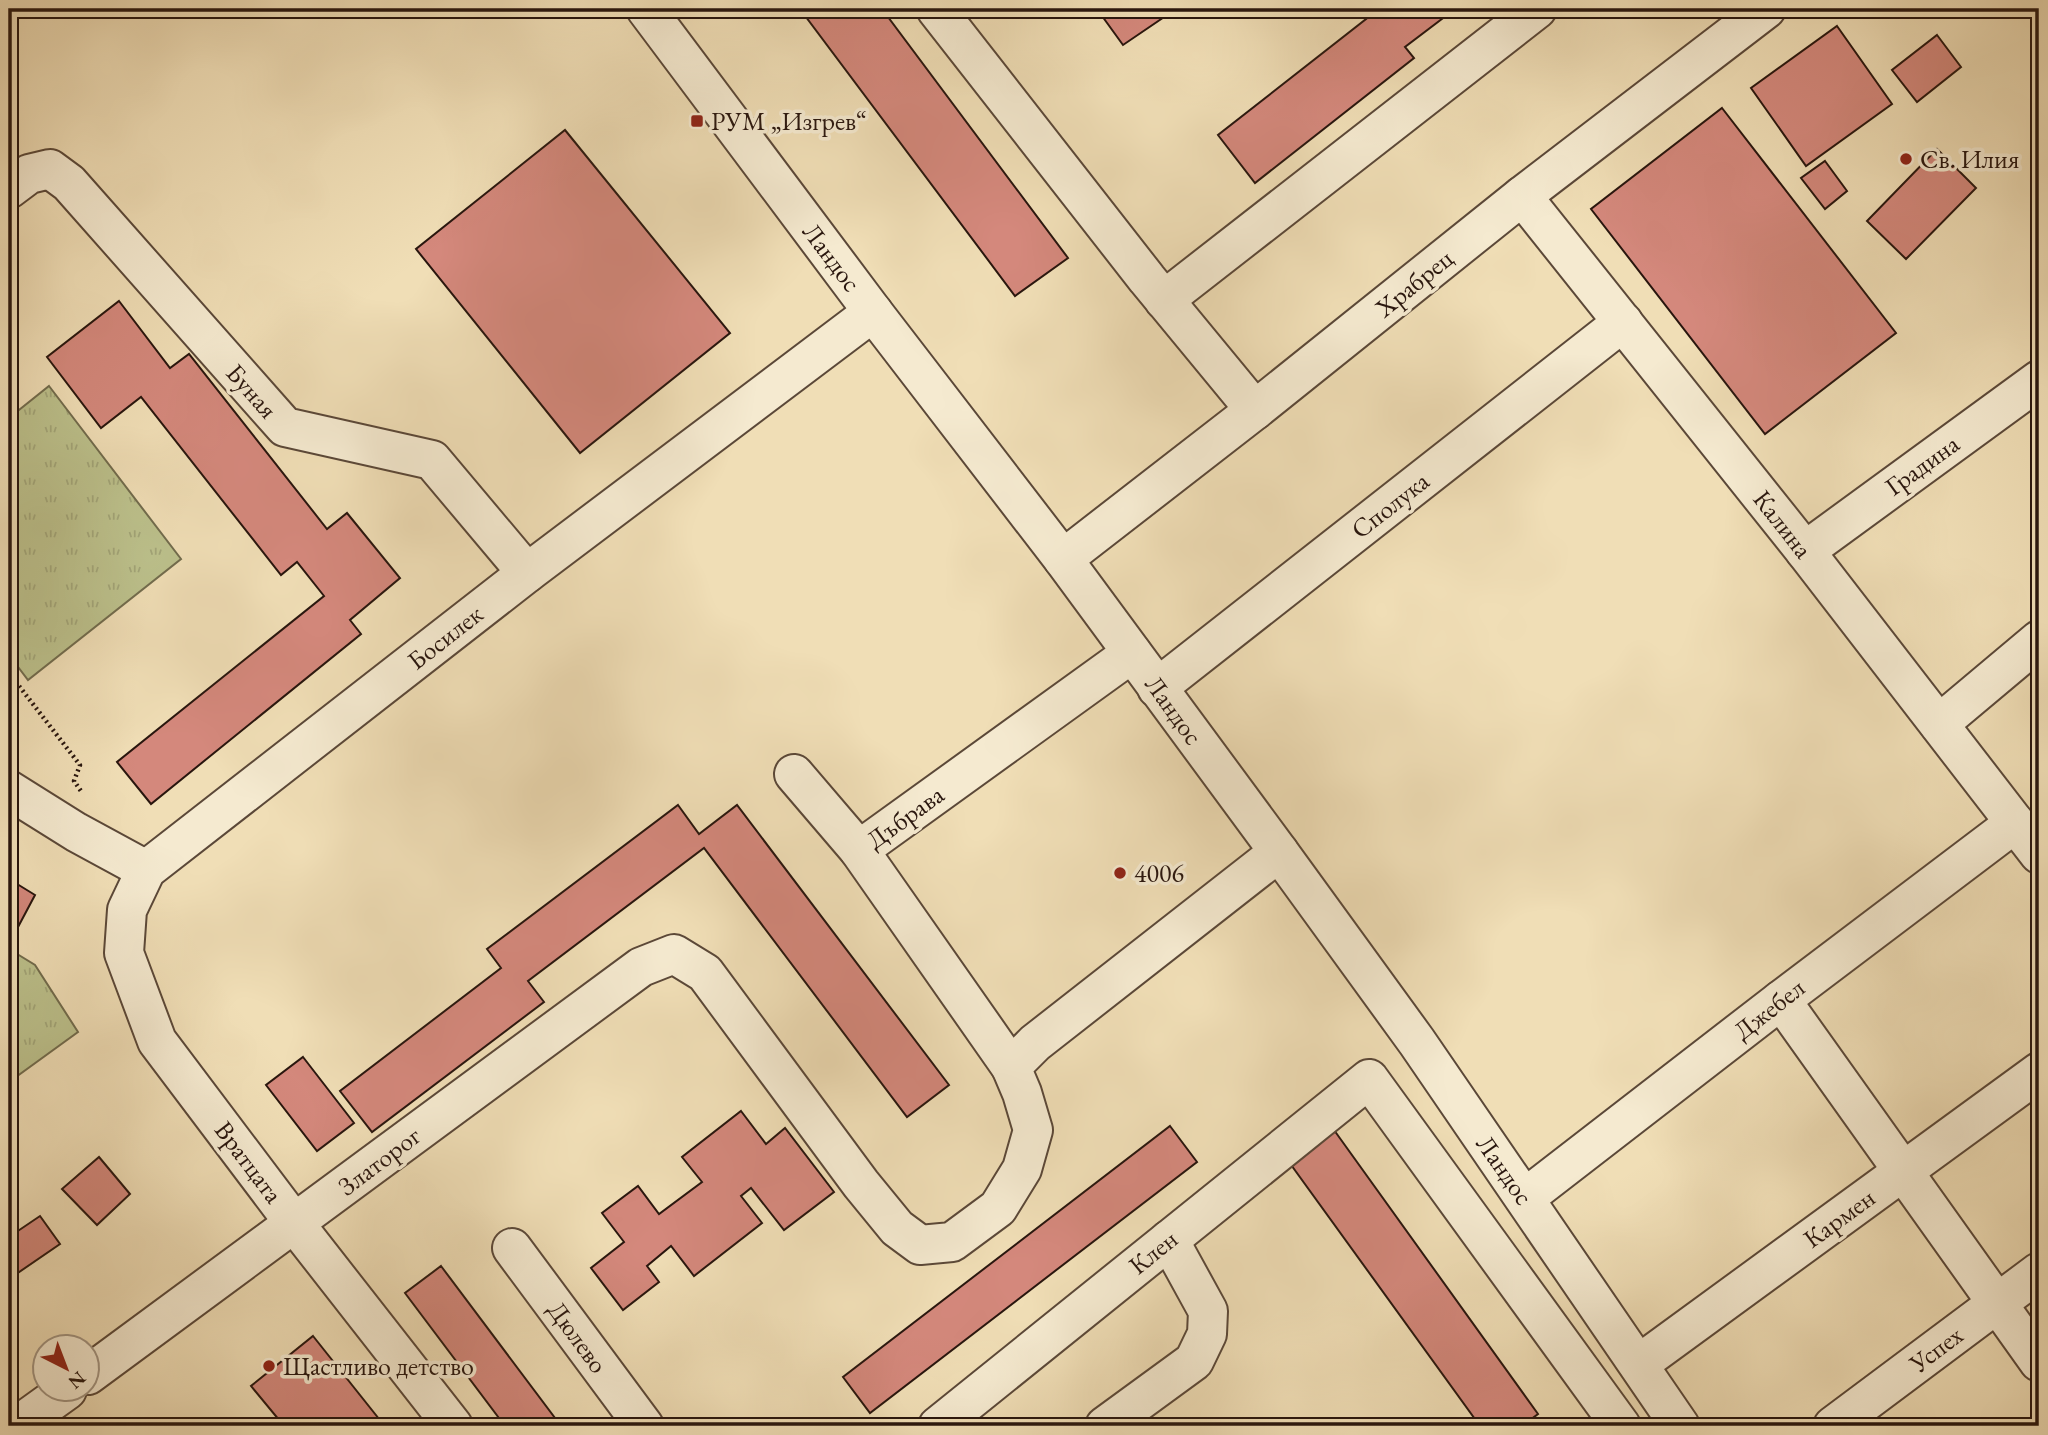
<svg xmlns="http://www.w3.org/2000/svg" width="2048" height="1435" font-family="'EB Garamond',serif">
<style>
.grass{fill:url(#grass-tufts);stroke:#726c4d;stroke-width:2}
.building{fill:#d4887c;stroke:#29160e;stroke-width:2}
.lines{fill:none;stroke-linecap:round;stroke-linejoin:round}
.minor-casing{stroke:#5b4838;stroke-width:42}
.path{stroke:#29160e;stroke-width:4.5;stroke-dasharray:2 3.5;stroke-linecap:butt}
.minor{stroke:#f5ead0;stroke-width:38}
.poi-dot{fill:#8f2418;stroke:#f5ead0;stroke-width:2.5}
.labels{text-anchor:middle;dominant-baseline:central;stroke-width:7;stroke-linejoin:round;paint-order:stroke}
.poi-label{font-size:26px;fill:#29160e;stroke:#f5ead0;text-anchor:start}
.street-label{font-size:26px;fill:#29160e;stroke:#f5ead0}
</style>
<defs>
<pattern id="grass-tufts" width="24" height="20" patternUnits="userSpaceOnUse" patternTransform="scale(1.75)"><rect width="24" height="20" fill="#bcc18c"/><path d="M3 7l-1-3M5 7V3M7 7l1-3M15 17l-1-3M17 17v-4M19 17l1-3" fill="none" stroke="#a2a578"/></pattern>
</defs>
<rect width="100%" height="100%" fill="#f0deb6"/>
<filter id="stains"><feTurbulence type="fractalNoise" baseFrequency=".00286" numOctaves="4"/><feColorMatrix values="0 0 0 0 .2 0 0 0 0 .09 0 0 0 0 .02 0 0 0 .5 -.17"/></filter>
<radialGradient id="worn" r=".72"><stop offset=".6" stop-color="#630" stop-opacity="0"/><stop offset="1" stop-color="#630" stop-opacity=".3"/></radialGradient>
<g class="grass">
<path d="M49,386L181,559L28,680L9,655V418Z"/>
<path d="M9,949L35,965L78,1032L9,1082Z"/>
</g>
<g class="building">
<path d="M800,9H882L1068,258L1015,296Z"/>
<path d="M1097,9H1167L1170,13L1123,45Z"/>
<path d="M1358,9H1455L1405,47L1414,58L1255,183L1218,135L1366,19Z"/>
<path d="M1837,26L1892,104L1806,166L1751,88Z"/>
<path d="M1937,35L1961,67L1917,102L1892,70Z"/>
<path d="M1722,108L1896,333L1765,434L1591,209Z"/>
<path d="M565,130L730,333L580,453L416,249Z"/>
<path d="M1937,149L1976,188L1906,259L1867,221Z"/>
<path d="M1825,161L1847,191L1825,209L1801,178Z"/>
<path d="M119,301L170,368L189,354L327,529L347,513L400,578L350,620L361,634L151,804L117,762L324,596L297,562L281,575L141,397L101,428L47,357Z"/>
<path d="M678,805L699,834L737,805L949,1085L907,1117L704,848L528,981L544,1002L372,1132L340,1091L501,968L487,949Z"/>
<path d="M9,879L35,895L9,944Z"/>
<path d="M303,1057L354,1123L317,1151L266,1085Z"/>
<path d="M741,1111L766,1144L785,1128L834,1192L784,1230L751,1188L741,1196L762,1223L694,1276L671,1246L647,1266L659,1282L623,1310L591,1268L624,1242L602,1213L638,1186L659,1214L702,1182L682,1157Z"/>
<path d="M1170,1126L1197,1162L870,1413L843,1377Z"/>
<path d="M1334,1130L1538,1414L1522,1426H1480L1289,1162Z"/>
<path d="M99,1157L130,1194L97,1225L62,1189Z"/>
<path d="M40,1216L60,1244L9,1279V1237Z"/>
<path d="M441,1266L561,1426H505L405,1293Z"/>
<path d="M313,1336L383,1424L380,1426H284L251,1386Z"/>
</g>
<g class="lines">
<defs>
<g id="minor">
<path d="M646,9L873,312L1063,559L1279,852L1417,1042L1680,1426"/>
<path d="M936,9L1147,279L1255,410"/>
<path d="M9,189L29,174L50,169L69,183L285,427L432,460L527,573"/>
<path d="M1522,196L1805,551L2039,854"/>
<path d="M1164,300L1537,9"/>
<path d="M1805,551L2039,380"/>
<path d="M1063,559L1255,410L1522,196L1766,9"/>
<path d="M1157,688L1623,322"/>
<path d="M1939,724L2039,640"/>
<path d="M794,774L859,850"/>
<path d="M9,790L76,832L146,870"/>
<path d="M1781,1000L2039,1362"/>
<path d="M1011,1067L859,850L1132,653"/>
<path d="M1525,1198L1781,1000L2015,823"/>
<path d="M512,1248L644,1426"/>
<path d="M1639,1364L2039,1072"/>
<path d="M88,1375L641,967L674,954L705,973L861,1184L897,1228L920,1245L952,1242L998,1208L1022,1169L1033,1130L1022,1093L1011,1067L1035,1043L1279,852"/>
<path d="M17,1426L67,1390"/>
<path d="M453,1426L295,1224L157,1041L124,953L127,910L146,870L527,573L873,312"/>
<path d="M938,1426L1369,1079L1621,1426"/>
<path d="M1105,1426L1194,1361L1207,1334L1208,1311L1169,1240"/>
<path d="M1833,1426L2039,1272"/>
</g>
</defs>
<use href="#minor" class="minor-casing"/>
<path class="path" d="M9,673L80,765L74,781L81,791"/>
<use href="#minor" class="minor"/>
</g>
<g class="poi-dot">
<rect x="690" y="114" width="14" height="14" rx="3.5"/>
<circle cx="1906" cy="159" r="7"/>
<circle cx="1120" cy="873" r="7"/>
<circle cx="269" cy="1366" r="7"/>
</g>
<g class="labels">
<g class="poi-label">
<text x="711" y="121">РУМ „Изгрев“</text>
<text x="1920" y="159">Св. Илия</text>
<text x="1134" y="873">4006</text>
<text x="283" y="1366">Щастливо детство</text>
</g>
<g class="street-label">
<text transform="translate(832 257) rotate(53)">Ландос</text>
<text transform="translate(1414 283) rotate(-39)">Храбрец</text>
<text transform="translate(252 391) rotate(49)">Буная</text>
<text transform="translate(1922 465) rotate(-36)">Градина</text>
<text transform="translate(1390 505) rotate(-38)">Сполука</text>
<text transform="translate(1783 524) rotate(52)">Калина</text>
<text transform="translate(445 637) rotate(-38)">Босилек</text>
<text transform="translate(1174 710) rotate(54)">Ландос</text>
<text transform="translate(905 817) rotate(-36)">Дъбрава</text>
<text transform="translate(1769 1009) rotate(-38)">Джебел</text>
<text transform="translate(379 1161) rotate(-37)">Златорог</text>
<text transform="translate(249 1162) rotate(53)">Вратцата</text>
<text transform="translate(1505 1170) rotate(55)">Ландос</text>
<text transform="translate(1839 1218) rotate(-36)">Кармен</text>
<text transform="translate(1153 1252) rotate(-39)">Клен</text>
<text transform="translate(578 1337) rotate(54)">Дюлево</text>
<text transform="translate(1936 1349) rotate(-37)">Успех</text>
</g>
</g>
<rect width="2048" height="1435" fill="none" stroke="#f0deb6" stroke-width="35"/>
<rect x="10" y="10" width="2027" height="1414" fill="none" stroke="#29160e" stroke-width="3.5"/>
<rect x="18" y="18" width="2013" height="1400" fill="none" stroke="#29160e" stroke-width="2"/>
<g transform="translate(66 1368) rotate(138)"><circle r="33" fill="#f5ead0" stroke="#a39582" stroke-width="2"/>
<path d="M0-5L12 26L0 18L-12 26Z" fill="#8f2418"/>
<text y="-10" font-size="19" font-weight="bold" text-anchor="middle" fill="#29160e">N</text>
</g>
<rect width="100%" height="100%" filter="url(#stains)"/>
<rect width="100%" height="100%" fill="url(#worn)"/>
</svg>
